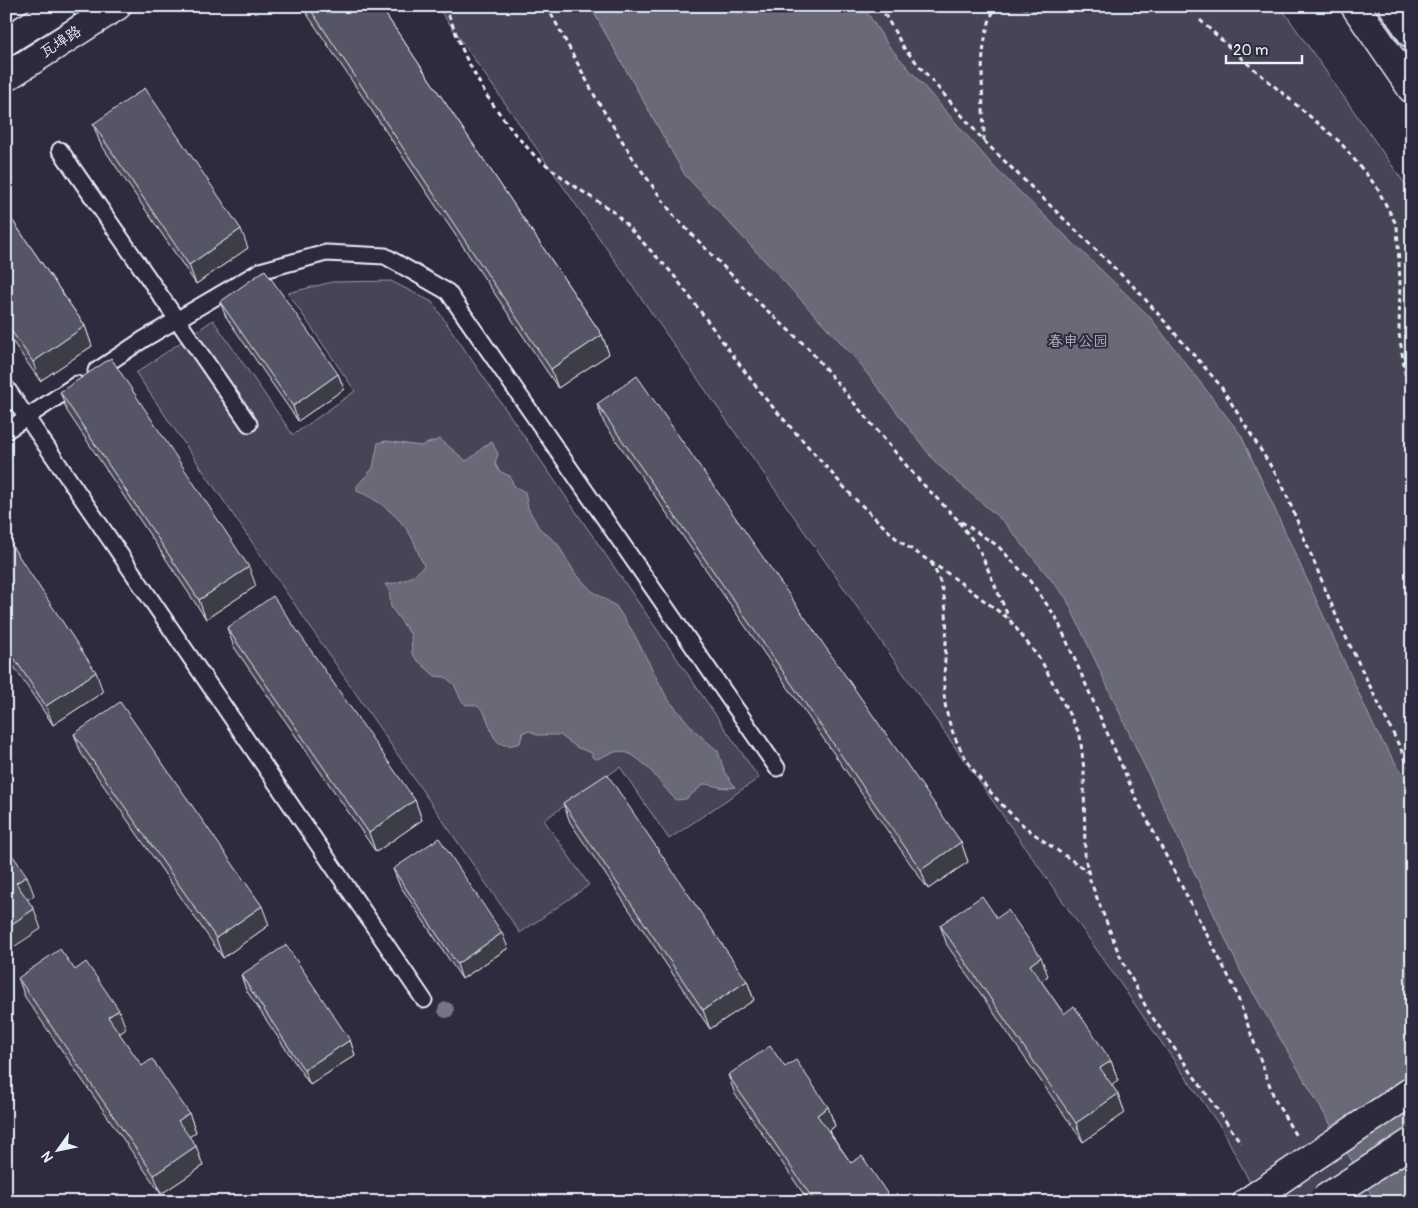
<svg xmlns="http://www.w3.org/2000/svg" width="1418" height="1208" font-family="Pangolin,'LXGW WenKai TC',sans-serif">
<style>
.green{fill:#464455;stroke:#979aa6}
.water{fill:#696978;stroke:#9c9fab}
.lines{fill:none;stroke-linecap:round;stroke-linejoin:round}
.service-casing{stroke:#e8f1f8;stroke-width:19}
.tertiary-casing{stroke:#e8f1f8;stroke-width:31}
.secondary-casing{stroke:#e8f1f8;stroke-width:31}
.path{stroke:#e8f1f8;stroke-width:3;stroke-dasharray:5 4;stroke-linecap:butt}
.service{stroke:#2f2a3d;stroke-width:15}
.tertiary{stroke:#2f2a3d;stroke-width:28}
.secondary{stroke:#2f2a3d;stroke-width:28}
.secondary-bridge-casing{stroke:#e8f1f8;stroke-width:31;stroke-linecap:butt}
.secondary-bridge{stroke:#2f2a3d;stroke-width:28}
.tree{fill:#757684}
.wall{fill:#4b4957;stroke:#e8f1f8}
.shaded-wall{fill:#3d3c47;stroke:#e8f1f8}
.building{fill:#575565;stroke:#e8f1f8}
.labels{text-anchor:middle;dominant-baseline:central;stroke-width:4;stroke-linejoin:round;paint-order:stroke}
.street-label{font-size:15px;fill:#e8f1f8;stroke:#2f2a3d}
.park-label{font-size:15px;fill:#afb4bf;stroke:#2f2a3d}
</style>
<rect width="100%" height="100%" fill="#2f2a3d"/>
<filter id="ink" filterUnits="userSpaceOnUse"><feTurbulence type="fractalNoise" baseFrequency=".02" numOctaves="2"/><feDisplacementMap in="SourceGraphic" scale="10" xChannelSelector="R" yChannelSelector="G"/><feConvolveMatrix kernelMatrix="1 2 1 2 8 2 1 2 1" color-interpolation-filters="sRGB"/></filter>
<g filter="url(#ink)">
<g class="green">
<path d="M437,6H1280L1412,194V1202H1260L1224,1132Z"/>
<path d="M391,281L432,302L759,778L669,839L620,767L544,820L589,885L520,933L136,373L213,320L293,435L355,391L288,293L332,282Z"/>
</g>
<g class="water">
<path d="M590,6H863L888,45L996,169L1149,316L1241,435L1376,731L1412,790V1202H1376L1241,972L1066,598L1004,522L936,463L855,358L685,175Z"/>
<path d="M440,439L466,461C476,456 482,446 492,442L498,454L495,463L499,471L510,476L514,486L525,492L528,508L539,528L557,543L575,573L592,591L616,606L633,632L667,698L696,732L718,751L724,771L735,787C725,790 715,785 704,784L686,799L676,800C661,786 639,747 615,752C609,753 603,757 597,759L592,757V753L578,748L560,735H537L530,731L523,732L520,743C479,758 499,699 466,705L461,700L454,684L445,677L435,676L416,659L412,653L411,635L391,607L389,590L385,584C397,585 418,576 424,565C418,556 417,546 411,536C399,516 378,499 357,491V486L373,468L378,443L386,441L420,446Z"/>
</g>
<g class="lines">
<defs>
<g id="service">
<path d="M60,150L249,424"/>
<path d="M96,371L144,339L260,271L326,253L385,256L448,292L777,768"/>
<path d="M6,387L424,1000"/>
<path d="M6,431L77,384"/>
</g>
<g id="tertiary">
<path d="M1355,6L1412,89"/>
<path d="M1393,6L1412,34"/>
<path d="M6,41L62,6"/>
<path d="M6,77L117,6"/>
</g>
<path id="secondary" d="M1247,1202L1303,1164"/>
</defs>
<use href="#service" class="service-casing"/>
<use href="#tertiary" class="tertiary-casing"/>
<use href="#secondary" class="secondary-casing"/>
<g class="path">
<path d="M445,6L465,56L486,95L514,133L535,156L571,184L614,212L672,273L763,396L853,497L899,541L950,575L1009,619L1042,662L1080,735L1084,770L1085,857L1090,880L1119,954L1148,1011L1241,1143"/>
<path d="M547,6L597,100L634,160L674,216L758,302L808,348L916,477L957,519L998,546L1027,577L1056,617L1136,798L1234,987L1275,1100L1296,1136"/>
<path d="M880,6L904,48L984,141L1138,291L1220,385L1282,484L1340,625L1412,772"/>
<path d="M1014,6L1042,11L1056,6"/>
<path d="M1200,20L1240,57L1340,142L1376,186L1397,226L1400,281L1399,333L1407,385L1412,391"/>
<path d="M984,141C984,98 975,45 996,6"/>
<path d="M959,522L979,549L1009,618"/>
<path d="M931,562C956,607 943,644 944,692C946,744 986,792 1023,825C1043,842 1067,856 1088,872"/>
</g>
<use href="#service" class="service"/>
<use href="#tertiary" class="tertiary"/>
<use href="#secondary" class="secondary"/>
<defs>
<g id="secondary-bridge">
<path d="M1303,1164L1412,1091"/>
<path d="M1323,1200L1412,1142"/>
</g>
</defs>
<use href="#secondary-bridge" class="secondary-bridge-casing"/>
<use href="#secondary-bridge" class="secondary-bridge"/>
</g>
<circle class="tree" cx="446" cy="1010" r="8"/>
<g class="wall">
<path d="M304,6H380L602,335L609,354L558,388L307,14Z"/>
<path d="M93,124L248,248L196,284L100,143Z"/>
<path d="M6,211L85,326L92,346L40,381L6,332Z"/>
<path d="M220,302L338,374L344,389L298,421L226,317Z"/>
<path d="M60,392L256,586L206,619L67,411Z"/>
<path d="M597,404L961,842L968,862L928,889L604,423Z"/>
<path d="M6,537L103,692L53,725L6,655Z"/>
<path d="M227,628L415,800L422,820L376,852L234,647Z"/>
<path d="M74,734L269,925L223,958L81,753Z"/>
<path d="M563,803L747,981L754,1000L710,1029L570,822Z"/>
<path d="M393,869L508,948L462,979L399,884Z"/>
<path d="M997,918L1048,976L1041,981L1064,1014L1111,1061L1118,1080L1111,1085L1118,1094L1125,1113L1083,1142L947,945L940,925Z"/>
<path d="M241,975L350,1040L355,1055L310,1085L246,990Z"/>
<path d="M18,978L126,1029L119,1034L142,1066L189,1113L196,1132L189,1137L196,1146L203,1166L161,1194L25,997Z"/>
<path d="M728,1075L828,1107L835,1126L829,1131L851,1163L893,1202H809L735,1094Z"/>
</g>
<g class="shaded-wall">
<path d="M241,229L248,248L196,284L189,265Z"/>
<path d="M85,326L92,346L40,381L33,362Z"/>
<path d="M602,335L609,354L558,388L551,369Z"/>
<path d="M338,374L344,389L298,421L293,406Z"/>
<path d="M249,567L256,586L206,619L199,600Z"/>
<path d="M96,672L103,692L53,725L46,706Z"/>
<path d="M415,800L422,820L376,852L369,833Z"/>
<path d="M961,842L968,862L928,889L921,870Z"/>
<path d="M27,876L34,895L23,903L16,883Z"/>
<path d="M262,906L269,925L223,958L216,938Z"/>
<path d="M34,909L41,929L6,952V928Z"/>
<path d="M502,933L508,948L462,979L457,964Z"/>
<path d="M1041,957L1048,976L1037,984L1030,965Z"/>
<path d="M747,981L754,1000L710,1029L703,1010Z"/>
<path d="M119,1010L126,1029L115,1037L108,1017Z"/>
<path d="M350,1040L355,1055L310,1085L304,1070Z"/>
<path d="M1111,1061L1118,1080L1107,1088L1100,1068Z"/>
<path d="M1118,1094L1125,1113L1083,1142L1076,1123Z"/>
<path d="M828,1107L835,1126L824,1134L817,1115Z"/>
<path d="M189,1113L196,1132L185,1140L178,1121Z"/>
<path d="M196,1146L203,1166L161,1194L154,1175Z"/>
</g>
<g class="building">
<path d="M308,6H380L602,335L551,369Z"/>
<path d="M145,88L241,229L189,265L93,124Z"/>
<path d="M6,211L85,326L33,362L6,323Z"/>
<path d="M265,270L338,374L293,406L220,302Z"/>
<path d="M111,358L249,567L199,600L60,392Z"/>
<path d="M637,376L961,842L921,870L597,404Z"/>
<path d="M6,537L96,672L46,706L6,646Z"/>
<path d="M273,596L415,800L369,833L227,628Z"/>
<path d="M120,702L262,906L216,938L74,734Z"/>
<path d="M607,774L747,981L703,1010L563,803Z"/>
<path d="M439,838L502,933L457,964L393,869Z"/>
<path d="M6,846L27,876L16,883L34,909L6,928Z"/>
<path d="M982,896L997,918L1008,910L1041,957L1030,965L1064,1014L1074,1006L1111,1061L1100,1068L1118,1094L1076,1123L940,925Z"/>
<path d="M286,945L350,1040L304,1070L241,975Z"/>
<path d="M60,949L75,970L86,962L119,1010L108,1017L142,1066L152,1059L189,1113L178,1121L196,1146L154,1175L18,978Z"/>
<path d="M770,1046L785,1067L796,1060L828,1107L817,1115L851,1163L862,1156L893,1202H815L728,1075Z"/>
</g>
</g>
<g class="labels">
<g class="street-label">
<text transform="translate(61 42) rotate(-33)">瓦埠路</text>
</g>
<g class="park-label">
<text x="1078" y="341">春申公园</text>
</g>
</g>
<rect width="1418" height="1208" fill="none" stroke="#2f2a3d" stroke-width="25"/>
<rect x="12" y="12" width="1393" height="1183" fill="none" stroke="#e8f1f8" stroke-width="2" filter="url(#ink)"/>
<g transform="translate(58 1150) rotate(237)" stroke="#2f2a3d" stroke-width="4" paint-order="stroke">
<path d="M0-4L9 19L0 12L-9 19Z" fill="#e8f1f8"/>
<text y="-8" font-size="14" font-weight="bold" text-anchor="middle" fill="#e8f1f8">N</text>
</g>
<path d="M1226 55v8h76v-8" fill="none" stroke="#e8f1f8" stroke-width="2.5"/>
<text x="1233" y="55" font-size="15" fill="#e8f1f8" stroke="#2f2a3d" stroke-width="4" paint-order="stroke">20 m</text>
</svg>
